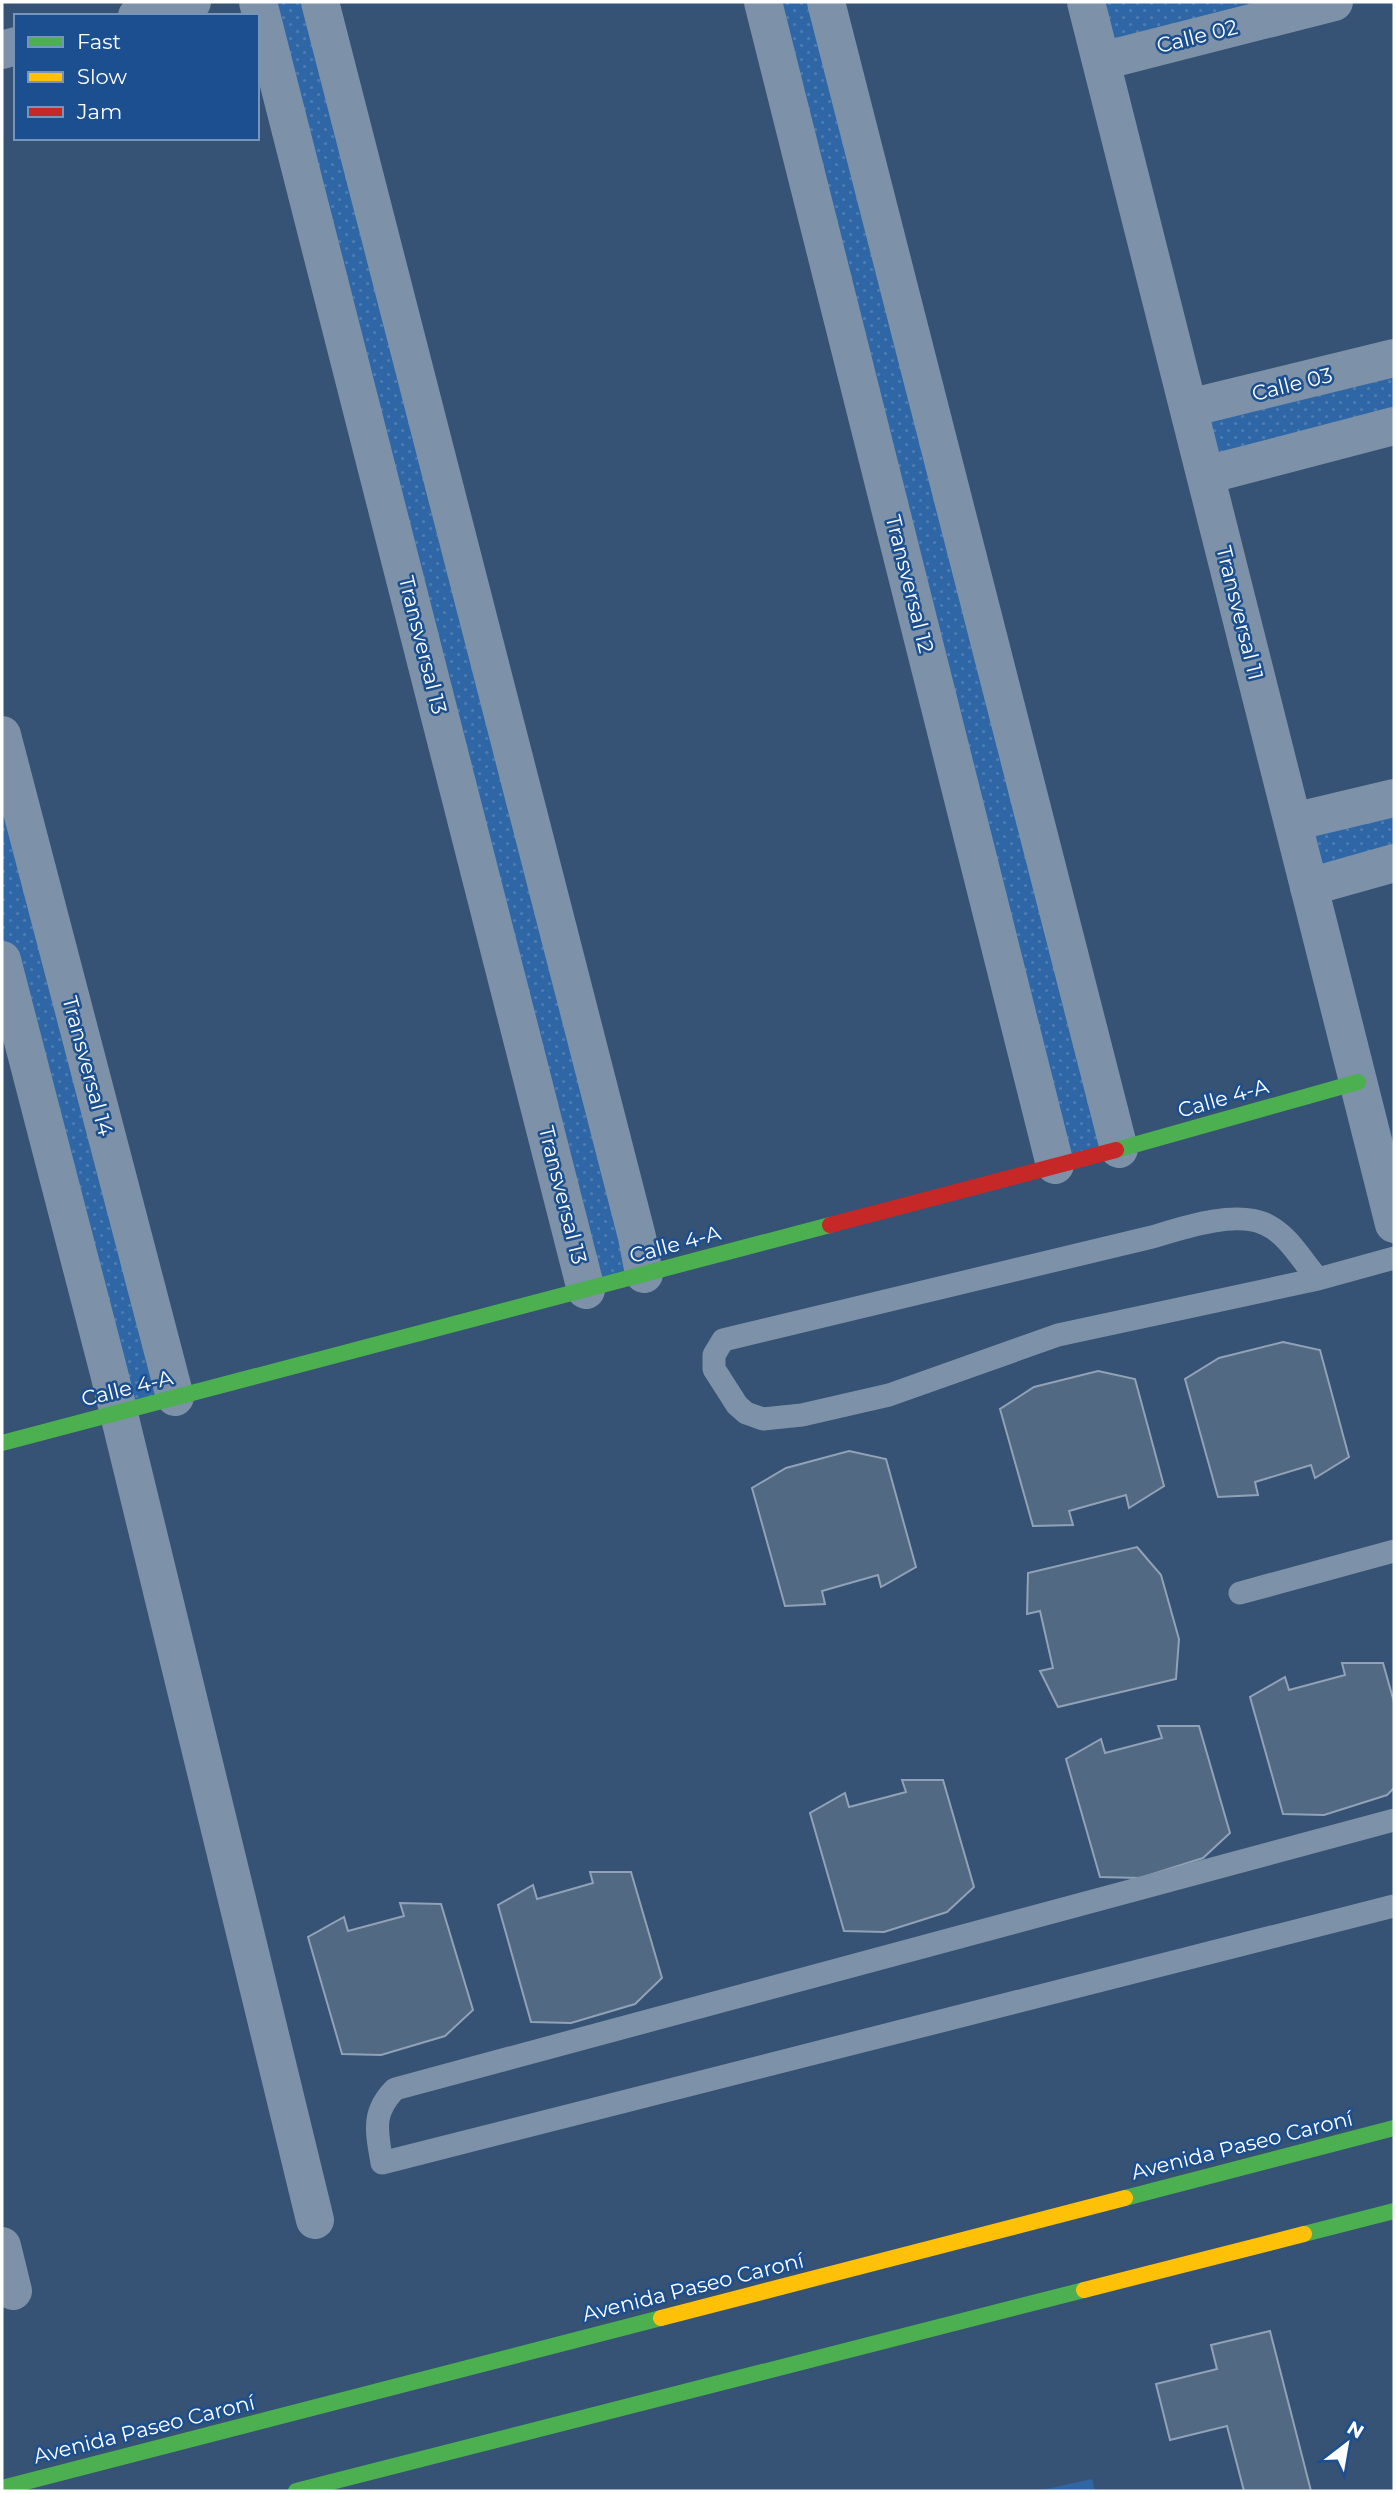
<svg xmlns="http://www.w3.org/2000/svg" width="1396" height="2493" font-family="Montserrat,sans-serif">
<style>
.grass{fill:url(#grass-dots)}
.green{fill:#2f66a5}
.building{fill:#526984;stroke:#92a2b6;stroke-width:2}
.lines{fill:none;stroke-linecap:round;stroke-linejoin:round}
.lane{stroke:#7d92a8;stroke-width:23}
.street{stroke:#7d92a8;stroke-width:38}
.fast{stroke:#4caf50;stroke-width:16}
.slow{stroke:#ffc107;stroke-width:16}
.jam{stroke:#c62828;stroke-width:16}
.labels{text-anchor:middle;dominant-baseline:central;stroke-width:5;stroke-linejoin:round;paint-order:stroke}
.street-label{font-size:21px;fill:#fff;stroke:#1b4f8f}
</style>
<defs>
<pattern id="grass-dots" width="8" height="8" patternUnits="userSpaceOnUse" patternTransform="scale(1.75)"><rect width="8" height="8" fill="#2f66a5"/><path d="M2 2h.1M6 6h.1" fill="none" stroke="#4e7db2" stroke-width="1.8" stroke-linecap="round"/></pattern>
</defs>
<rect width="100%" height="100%" fill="#365274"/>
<g class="grass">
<path d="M259,2H320L646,1275L588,1290Z"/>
<path d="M764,2H825L1118,1151L1056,1167Z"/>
<path d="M1102,2H1334L1102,61Z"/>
<path d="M1394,358V426L1205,474L1189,410Z"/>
<path d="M2,735L175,1399L120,1413L2,960Z"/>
<path d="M1394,798V863L1309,885L1293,824Z"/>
</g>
<path class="green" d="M1092,2479L1095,2491H1037Z"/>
<g class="building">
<path d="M1283,1342L1320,1350L1349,1457L1315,1478L1311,1465L1255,1482L1258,1495L1218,1497L1185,1379L1219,1358Z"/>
<path d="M1098,1371L1135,1379L1164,1486L1129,1508L1126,1495L1069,1511L1073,1525L1033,1526L1000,1409L1034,1387Z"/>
<path d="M849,1451L886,1459L916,1567L881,1587L878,1575L822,1591L825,1604L785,1606L752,1488L786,1468Z"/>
<path d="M1137,1547L1161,1575L1179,1639L1176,1679L1058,1707L1040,1671L1053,1668L1040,1611L1027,1614L1028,1573Z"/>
<path d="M1342,1663H1383L1394,1702V1788L1387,1795L1324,1815L1283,1814L1250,1697L1285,1677L1289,1690L1345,1675Z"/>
<path d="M1158,1726H1199L1230,1833L1203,1858L1140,1878L1100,1877L1066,1759L1101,1739L1105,1753L1162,1738Z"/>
<path d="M902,1780H943L974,1887L947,1912L884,1932L844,1931L810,1813L845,1793L849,1807L906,1792Z"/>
<path d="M590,1872H631L662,1978L635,2004L571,2023L531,2022L498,1905L533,1885L537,1899L593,1883Z"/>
<path d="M400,1903L441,1904L473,2010L445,2036L381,2055L342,2054L308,1937L344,1917L348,1931L404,1916Z"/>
<path d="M1270,2331L1311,2491H1244L1227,2426L1170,2440L1156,2384L1217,2369L1211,2345Z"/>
</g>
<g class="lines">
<g class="lane">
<path d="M1318,1279C1302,1261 1288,1234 1265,1224C1235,1210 1182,1228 1152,1237L723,1340L714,1355V1369L737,1405L746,1413L763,1419L802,1415L889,1395L1058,1335L1318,1279L1394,1258"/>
<path d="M1240,1593L1394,1551"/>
<path d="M1394,1820L395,2089C371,2113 377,2132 382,2163L1394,1906"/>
</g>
<g class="street">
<path d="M258,2L586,1290"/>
<path d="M320,2L637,1237L644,1274"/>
<path d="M763,2L1055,1165"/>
<path d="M826,2L1119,1149"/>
<path d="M1086,2L1394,1224"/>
<path d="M137,16L192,2"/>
<path d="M2,50L16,46"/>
<path d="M1102,61L1334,2"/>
<path d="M1189,408L1394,358"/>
<path d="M1206,475L1394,426"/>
<path d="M2,735L175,1397"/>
<path d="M1293,822L1394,798"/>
<path d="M1309,887L1394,863"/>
<path d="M2,960L109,1373L315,2220"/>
<path d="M2,2246L13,2291"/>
</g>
<g class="fast">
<path d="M1116,1150L1358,1082"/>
<path d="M2,1443L830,1225"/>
<path d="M1125,2198L1394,2128"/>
<path d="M1304,2234L1394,2211"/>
<path d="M2,2488L661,2318"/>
<path d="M296,2491L1084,2290"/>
</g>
<g class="slow">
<path d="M1084,2290L1304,2234"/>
<path d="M661,2318L1125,2198"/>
</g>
<path class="jam" d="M830,1225L1116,1150"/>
</g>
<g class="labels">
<g class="street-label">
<text transform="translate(1197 36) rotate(-14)">Calle 02</text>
<text transform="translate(1292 384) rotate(-14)">Calle 03</text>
<text transform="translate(910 584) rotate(76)">Transversal 12</text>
<text transform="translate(1240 613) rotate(76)">Transversal 11</text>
<text transform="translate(423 645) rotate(76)">Transversal 13</text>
<text transform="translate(88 1066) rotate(75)">Transversal 14</text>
<text transform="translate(1223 1098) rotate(-16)">Calle 4-A</text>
<text transform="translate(563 1195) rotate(76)">Transversal 13</text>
<text transform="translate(675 1244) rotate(-15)">Calle 4-A</text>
<text transform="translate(127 1388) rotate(-14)">Calle 4-A</text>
<text transform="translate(1242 2145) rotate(-14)">Avenida Paseo Caroní</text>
<text transform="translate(693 2287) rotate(-14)">Avenida Paseo Caroní</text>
<text transform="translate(144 2429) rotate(-14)">Avenida Paseo Caroní</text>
</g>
</g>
<rect width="1396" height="2493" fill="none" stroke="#ffffff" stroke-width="7"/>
<rect x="14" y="14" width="245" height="126" fill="#1b4f8f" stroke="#7695bc" stroke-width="2"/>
<rect x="28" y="37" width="35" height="10" fill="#4caf50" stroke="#7695bc" stroke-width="2"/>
<text x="77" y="49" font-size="21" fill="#ffffff">Fast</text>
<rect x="28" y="72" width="35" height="10" fill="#ffc107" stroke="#7695bc" stroke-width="2"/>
<text x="77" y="84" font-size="21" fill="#ffffff">Slow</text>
<rect x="28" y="107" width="35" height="10" fill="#c62828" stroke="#7695bc" stroke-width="2"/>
<text x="77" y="119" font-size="21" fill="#ffffff">Jam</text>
<g transform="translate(1347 2444) rotate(31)" stroke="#1b4f8f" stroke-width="5" paint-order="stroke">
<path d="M0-5L12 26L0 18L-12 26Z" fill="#ffffff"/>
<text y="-10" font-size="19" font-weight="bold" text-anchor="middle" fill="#ffffff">N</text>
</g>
</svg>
